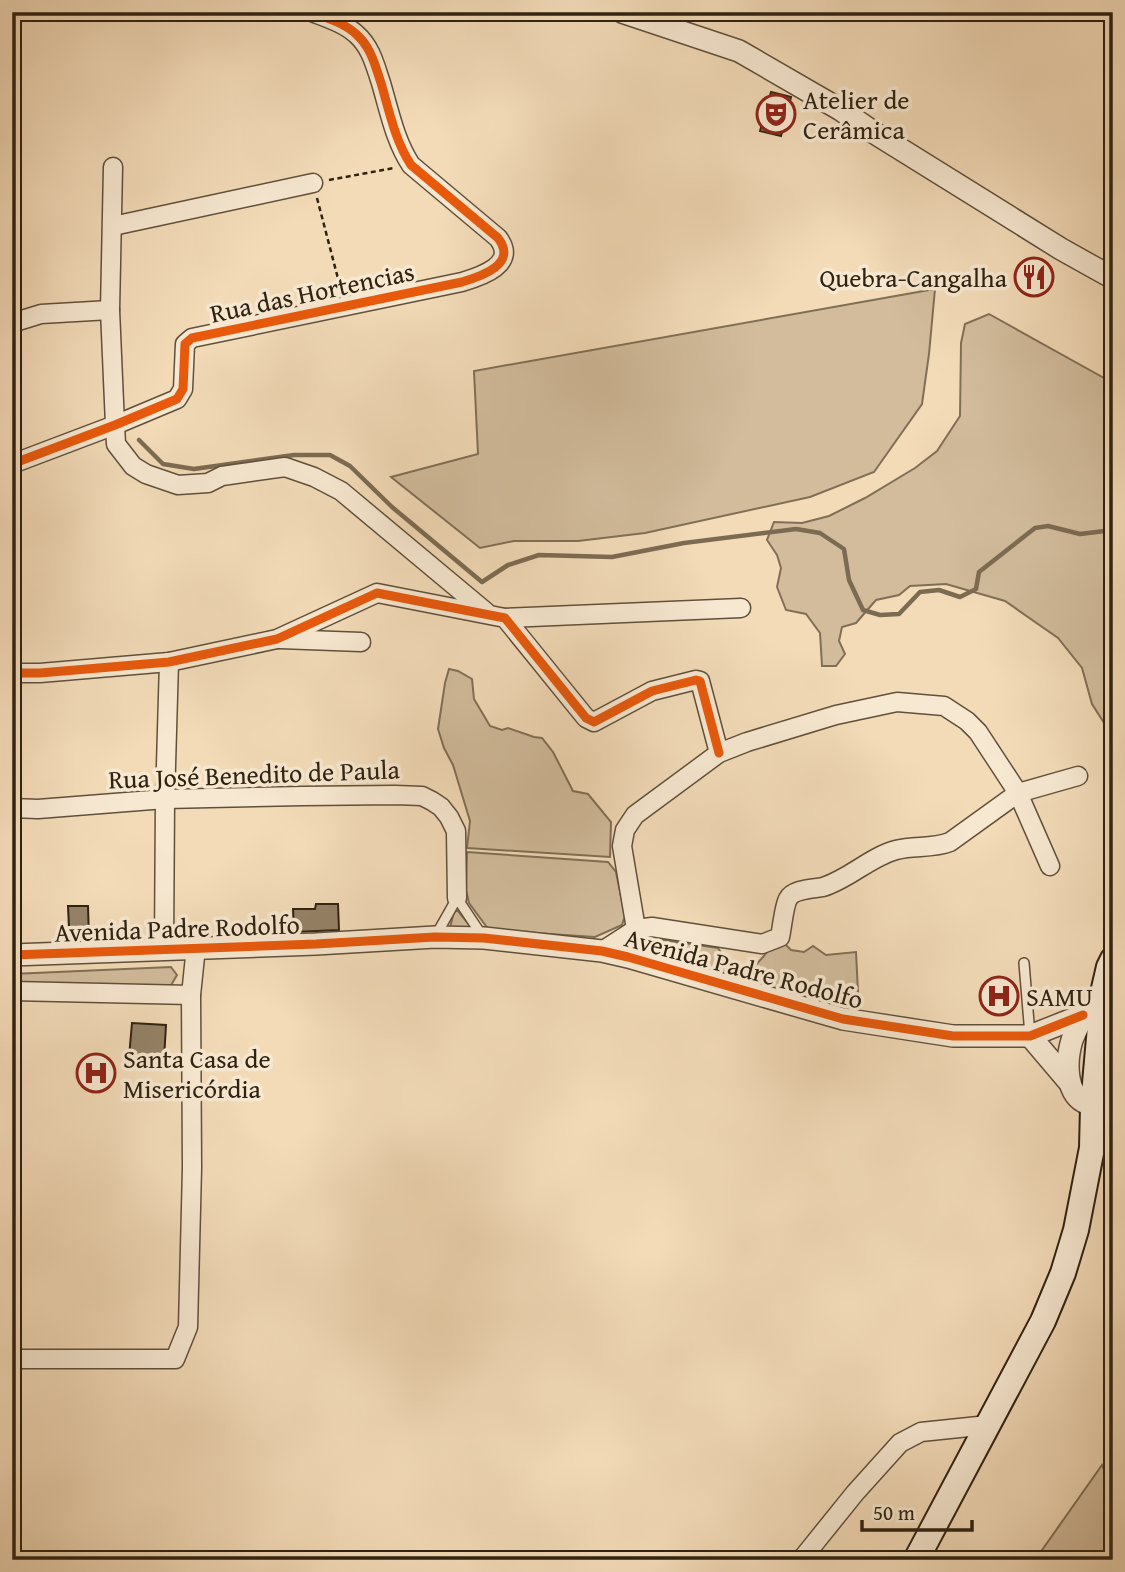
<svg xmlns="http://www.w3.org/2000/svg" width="1125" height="1572" font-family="'Gentium Book Plus',serif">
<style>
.green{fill:#d2bc9c;stroke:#806f56;stroke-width:2}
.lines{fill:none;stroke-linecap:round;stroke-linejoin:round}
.stream{stroke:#7c6b53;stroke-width:4.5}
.building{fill:#958268;stroke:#2f2211;stroke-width:2}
.service-casing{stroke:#60503b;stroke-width:12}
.minor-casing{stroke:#60503b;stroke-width:21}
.tertiary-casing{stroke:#60503b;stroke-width:24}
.secondary-casing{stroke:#2f2211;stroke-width:28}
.path{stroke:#2f2211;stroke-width:2.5;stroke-dasharray:5 3.5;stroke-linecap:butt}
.service{stroke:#f7e8d1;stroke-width:9}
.minor{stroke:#f7e8d1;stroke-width:18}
.tertiary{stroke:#f7e8d1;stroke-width:21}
.secondary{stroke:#f7e8d1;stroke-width:24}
.cycleway-casing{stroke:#f7e8d1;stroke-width:13}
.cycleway{stroke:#e8590c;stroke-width:9}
.labels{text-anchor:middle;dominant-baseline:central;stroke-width:7;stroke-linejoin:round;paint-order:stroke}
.poi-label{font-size:26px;fill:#2f2211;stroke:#f7e8d1;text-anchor:start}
.street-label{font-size:26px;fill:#2f2211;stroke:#f7e8d1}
</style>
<rect width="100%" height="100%" fill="#f3dbb8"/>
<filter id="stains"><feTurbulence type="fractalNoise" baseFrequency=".00286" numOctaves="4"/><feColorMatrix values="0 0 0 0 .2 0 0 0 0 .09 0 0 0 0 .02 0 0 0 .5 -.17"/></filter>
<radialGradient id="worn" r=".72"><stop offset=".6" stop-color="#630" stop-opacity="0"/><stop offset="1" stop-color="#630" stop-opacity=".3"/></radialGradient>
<g class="green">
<path d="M935,289L929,354L922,404L874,472L810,497L645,533L578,541H514L480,548L391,477L478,454L474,371Z"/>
<path d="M989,314L1113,383V742L1106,726L1092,704L1082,668L1058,638L1005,601L946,584L910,586L899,595L876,600L856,623L842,627L839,641L845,654L836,666H822L820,633L806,614L786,610L777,587L781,568L777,555L767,540L774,522L802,523L829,516L865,498L915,468L937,451L960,416L961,343L965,324Z"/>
<path d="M449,669L458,671L472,679L474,699L490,726L502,730L508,728L534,737L542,738L553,752L573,791L588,794L611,822L610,857L467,848L470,821L453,765L444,748L438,729L445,683Z"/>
<path d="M467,852L608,862L616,872L625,916L622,925L595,937L489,930L469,903L466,890Z"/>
<path d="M454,911H458L471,927L450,928Z"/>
<path d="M663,940L718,948L732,969C755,974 760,960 773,944L783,942L791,950L804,952L813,946L826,955L856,952L859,1012L661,957L645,951L647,943Z"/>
<path d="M171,967L177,975L170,987L12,986V974Z"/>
<path d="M1102,1465L1113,1489V1560H1035Z"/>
</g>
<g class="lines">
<path class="stream" d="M139,440L163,464L194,469L294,455H330L350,466L392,507L482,582L508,565L539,555L612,557L684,543L796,529L820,533L844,549L849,580L863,610L880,615L899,614L920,592L939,590L960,597L976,589L979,572L1035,528L1048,526L1080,534L1113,530"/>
</g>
<g class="building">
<path d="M771,92L791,97L781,136L760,131Z"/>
<path d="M316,904H338L339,930L294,932L293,909H315Z"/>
<path d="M68,906H88L89,939L63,940V928H69Z"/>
<path d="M1011,984L1013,1006L987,1008L985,987Z"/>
<path d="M132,1023L166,1025L164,1059L129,1057Z"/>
</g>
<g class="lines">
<defs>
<g id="service">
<path d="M435,937L457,898L483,937"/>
<path d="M1024,963L1030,1035"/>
</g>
<g id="minor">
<path d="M113,167L110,310L115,425L116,444L133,466L146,474L178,485L208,483L222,476L285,467L314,477L341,491L486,612"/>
<path d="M113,226L313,183"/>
<path d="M12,323L41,314L110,310"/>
<path d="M12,464L115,425L177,399L183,389L185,344L192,338L462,282C482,276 518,264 498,238L411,165C395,141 389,110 381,83C375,65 371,47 356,34C344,23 327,18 312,12"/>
<path d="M505,618L741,608"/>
<path d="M280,639L361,642"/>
<path d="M12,673H40L169,662L277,639L377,593L505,618L586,718L594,722L652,691L696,680L700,681L719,753"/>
<path d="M12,808L38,809L165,799L303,796L395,795L422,796L432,801L441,807L449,817L456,831L457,898"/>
<path d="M636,929L622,846L625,830L635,815L719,753L747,742L836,715L897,702L944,706L967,721L978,732L1018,793L1050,866"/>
<path d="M164,949L165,799L169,662"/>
<path d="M602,951L636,929L652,927L762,944L780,937C782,928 784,906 788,899C793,889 813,889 823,887C849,879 870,857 896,850C914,845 932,849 950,842L1018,793L1078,776"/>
<path d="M12,991L191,995"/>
<path d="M12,1359H175L188,1327L192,1168L191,995L196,947"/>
<path d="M801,1560L855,1493L900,1443L921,1432L988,1425"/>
</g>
<g id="tertiary">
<path d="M622,12L739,51L841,110L873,132L1061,249L1113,278"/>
<path d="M12,955L316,944L435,937L484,938L602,951L628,957L843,1019L953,1036H1030L1083,1015"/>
<path d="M1090,1012L1083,1015C1080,1023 1075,1032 1072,1040C1066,1060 1064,1095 1088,1104C1096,1107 1106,1104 1113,1098"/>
<path d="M1030,1036L1069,1082"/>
</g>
<path id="secondary" d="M916,1560L1043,1321L1063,1273L1076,1230L1092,1148L1093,1106L1103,993L1109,967L1113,959"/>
</defs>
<use href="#service" class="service-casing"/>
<use href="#minor" class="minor-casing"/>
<use href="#tertiary" class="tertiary-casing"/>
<use href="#secondary" class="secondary-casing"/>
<g class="path">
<path d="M329,180L394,168"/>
<path d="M317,198L341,290"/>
</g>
<use href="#service" class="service"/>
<use href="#minor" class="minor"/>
<use href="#tertiary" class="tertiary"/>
<use href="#secondary" class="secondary"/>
<defs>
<g id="cycleway">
<path d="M12,464L115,425L177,399L183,389L185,344L192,338L462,282C482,276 518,264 498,238L411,165C395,141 389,110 381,83C375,65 371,47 356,34C344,23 327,18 312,12"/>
<path d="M12,673H40L169,662L277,639L377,593L505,618L586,718L594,722L652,691L696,680L700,681L719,753"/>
<path d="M12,955L316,944L435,937L484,938L602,951L628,957L843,1019L953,1036H1030L1083,1015"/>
</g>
</defs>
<use href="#cycleway" class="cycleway-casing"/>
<use href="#cycleway" class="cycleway"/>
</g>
<defs>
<symbol id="theatre-ring" viewBox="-11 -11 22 22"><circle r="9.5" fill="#f7e8d1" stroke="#8f2418" stroke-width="1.5"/><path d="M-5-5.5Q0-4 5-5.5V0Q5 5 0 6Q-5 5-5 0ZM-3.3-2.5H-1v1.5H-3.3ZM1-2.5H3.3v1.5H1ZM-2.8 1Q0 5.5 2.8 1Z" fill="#8f2418"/></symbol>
<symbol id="restaurant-ring" viewBox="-11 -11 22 22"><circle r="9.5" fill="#f7e8d1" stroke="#8f2418" stroke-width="1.5"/><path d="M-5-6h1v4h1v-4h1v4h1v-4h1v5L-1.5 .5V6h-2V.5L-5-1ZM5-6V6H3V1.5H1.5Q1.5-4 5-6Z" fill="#8f2418"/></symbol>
<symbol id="hospital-ring" viewBox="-11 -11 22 22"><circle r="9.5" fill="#f7e8d1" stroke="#8f2418" stroke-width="1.5"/><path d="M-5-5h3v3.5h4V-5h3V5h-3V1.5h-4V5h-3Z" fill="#8f2418"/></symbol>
</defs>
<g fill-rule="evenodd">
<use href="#theatre-ring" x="754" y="92" width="44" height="44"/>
<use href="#restaurant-ring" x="1012" y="255" width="44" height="44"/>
<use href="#hospital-ring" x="977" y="974" width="44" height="44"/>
<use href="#hospital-ring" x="74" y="1051" width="44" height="44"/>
</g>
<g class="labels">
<g class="poi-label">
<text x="803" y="99">Atelier de<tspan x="803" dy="30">Cerâmica</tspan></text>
<text x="1007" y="277" text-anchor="end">Quebra-Cangalha</text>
<text x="1026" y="996">SAMU</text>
<text x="123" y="1058">Santa Casa de<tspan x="123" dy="30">Misericórdia</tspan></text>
</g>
<g class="street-label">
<text transform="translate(312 292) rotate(-12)">Rua das Hortencias</text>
<text transform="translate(254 774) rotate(-2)">Rua José Benedito de Paula</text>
<text transform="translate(177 928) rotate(-2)">Avenida Padre Rodolfo</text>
<text transform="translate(744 968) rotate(15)">Avenida Padre Rodolfo</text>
</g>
</g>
<rect width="1125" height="1572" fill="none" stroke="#f3dbb8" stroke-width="42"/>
<rect x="14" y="14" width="1097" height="1544" fill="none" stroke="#2f2211" stroke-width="3.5"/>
<rect x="21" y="21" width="1083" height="1530" fill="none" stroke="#2f2211" stroke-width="2"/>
<path d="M862 1520v10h110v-10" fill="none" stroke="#2f2211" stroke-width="3.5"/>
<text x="873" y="1520" font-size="21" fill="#2f2211" stroke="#f7e8d1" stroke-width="5" paint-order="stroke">50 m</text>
<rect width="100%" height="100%" filter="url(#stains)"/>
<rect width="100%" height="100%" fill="url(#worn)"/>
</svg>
